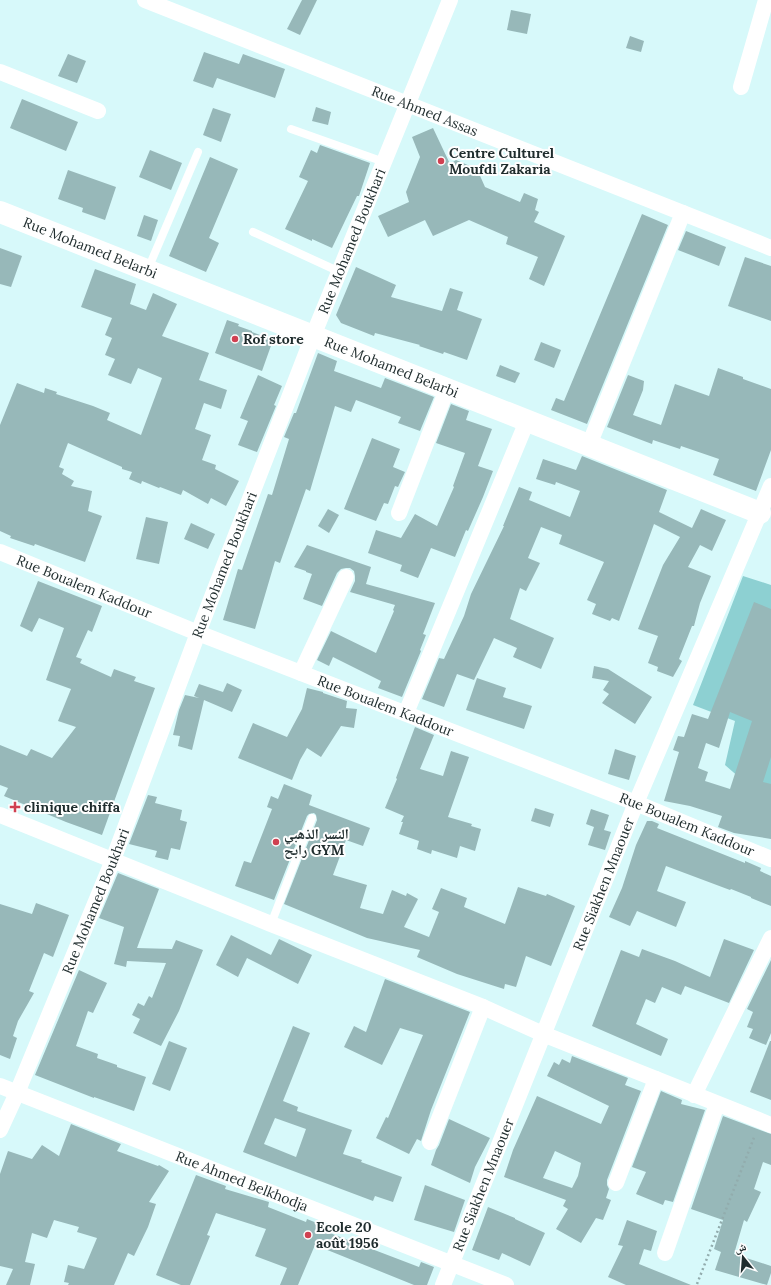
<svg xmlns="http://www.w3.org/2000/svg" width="771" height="1285" font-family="Lora,'Noto Naskh Arabic',serif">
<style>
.pitch{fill:#8dd0d2}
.building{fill:#97b8b9;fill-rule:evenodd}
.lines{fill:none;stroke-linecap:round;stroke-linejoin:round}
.path{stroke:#92acad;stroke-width:2.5;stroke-dasharray:2 3;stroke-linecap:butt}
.lane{stroke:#fff;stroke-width:8}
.street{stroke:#fff;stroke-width:16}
.secondary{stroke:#fff;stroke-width:22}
.poi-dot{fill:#d04051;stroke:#fefefe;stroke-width:1.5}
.labels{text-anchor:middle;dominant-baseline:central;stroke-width:4;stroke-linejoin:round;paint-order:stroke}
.street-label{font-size:14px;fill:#1f2c2d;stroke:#fefefe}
.poi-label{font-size:14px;font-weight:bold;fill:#1f2c2d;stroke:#fefefe;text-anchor:start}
</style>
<rect width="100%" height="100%" fill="#d7f9fa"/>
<path class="pitch" d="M743,576L771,585V805L725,765L735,721L693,705Z"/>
<g class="building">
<path d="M302,0H317L300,35L287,29Z"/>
<path d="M511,10L531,14L527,34L507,30Z"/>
<path d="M630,36L644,41L641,52L626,48Z"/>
<path d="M204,52L239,64L243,54L285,69L275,98L217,78L213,88L193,81Z"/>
<path d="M68,54L86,61L77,83L58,76Z"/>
<path d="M22,99L78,122L66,151L10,128Z"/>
<path d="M316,107L331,112L328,125L312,121Z"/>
<path d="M213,108L231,114L221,142L203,135Z"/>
<path d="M433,128L450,164L456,160L477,169L485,187L520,202L524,193L538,199L535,210L539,212L534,222L565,236L544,286L529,279L538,257L506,244L508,237L469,220L433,236L425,220L388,237L378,216L409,202L406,192L420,157L412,137Z"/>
<path d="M320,145L370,163L359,196H357L332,248L312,239V241L285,229L308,181L299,177L311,150L317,153Z"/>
<path d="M150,150L182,163L171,190L139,177Z"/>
<path d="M210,157L238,169L209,238L219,243L206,272L169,256Z"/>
<path d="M68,170L116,187L105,220L82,212L83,208L58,199Z"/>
<path d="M642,214L668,225L587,424L551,410L556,398L564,401Z"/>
<path d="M144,215L158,220L151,241L137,236Z"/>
<path d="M686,231L726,247L719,266L678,250Z"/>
<path d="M0,248L22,256L11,287L0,284Z"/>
<path d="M745,257L771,266V321L728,306Z"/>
<path d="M356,267L396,285L391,297L442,311L450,288L463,292L457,310L482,319L467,360L444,352L443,354L419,346L420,345L375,333L374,336L341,323L336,315Z"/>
<path d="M95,269L136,284L130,304L146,310L153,293L177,304L162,336L209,353L199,380L227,390L221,409L204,403L195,429L211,435L202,460L216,465L215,469L239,481L226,506L211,498L208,504L183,490L181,495L160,487L159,488L142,481L141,484L129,479L132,472L122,469V467L68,443L59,467L64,469L62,474L74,481L71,486L92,491L88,511L102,516L85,562L35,544L34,546L10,538L11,536L0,531V425L17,383L44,393L45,388L57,392L56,394L93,406L110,413L107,420L141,435L162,378L138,368L131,384L108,375L115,359L105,355L112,338L105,335L112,318L81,307Z"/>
<path d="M227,320L239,324L238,326L252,331V332L273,340L262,371L215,353Z"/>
<path d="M541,342L561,350L554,368L534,360Z"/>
<path d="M318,353L337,361L334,371L381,388L385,378L434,397L420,431L398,423L401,417L356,400L351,412L335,406L310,491L306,489L280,563L275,561L255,629L223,620L238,569L242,570L268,494L272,495L289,439L284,437L294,413H296Z"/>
<path d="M500,365L520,373L515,383L496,376Z"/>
<path d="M718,368L743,377V379L771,389V450L756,491L713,475L719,459L681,446L680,449L653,440L652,444L607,427L628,375L644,381L643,390L633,415L661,425L675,384L709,396Z"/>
<path d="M258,375L282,386L274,405L276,406L257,452L238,445L248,421L240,418Z"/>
<path d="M451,404L469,411L466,420L492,429L478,466L493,471L483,497L468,531L466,530L455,557L431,548L418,578L400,571L402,565L368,553L376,530L401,538L415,514L437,526L454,487L453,486L465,453L436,443Z"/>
<path d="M372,438L400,449L393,467L405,472L398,487L395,486L388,504L384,503L376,521L344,509Z"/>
<path d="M582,456L667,490L659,512L692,528L701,509L726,520L712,551L700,545L688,567L711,576L700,603L694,626H692L679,659L682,661L673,677L657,671L658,667L648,663L658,636L638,629L663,565L680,537L654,524L619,621L612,618L610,621L592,614L596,604L587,600L604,562L559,544L562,535L541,527L528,558L540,563L526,591L520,588L510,619L554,638L541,669L513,657L517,648L494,638L474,680L457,674L444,707L422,699L439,658L444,659L464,616L471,594L504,526H503L519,487L532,492L529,500L570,517L580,491L556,482L555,485L536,479L543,459L576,470Z"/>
<path d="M328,509L339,515L329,533L318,526Z"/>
<path d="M146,517L168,522L159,564L136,559Z"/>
<path d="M191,523L215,534L208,549L184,539Z"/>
<path d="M307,545L371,567L366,584L435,603L423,634L426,635L420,650L421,651L402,697L378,688L381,681L333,657L329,666L317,660L331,631L376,653L394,611L393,610L395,605L350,592L355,581V576L354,571L350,568H346L341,569L337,573L322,606L303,599L312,574L306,572V571L294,567Z"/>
<path d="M38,581L102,606L92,632L88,630L76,657L82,659L80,663L111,677L114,669L136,677L134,681L155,688L102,835L66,822L4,796L8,788L0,785V745L27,756L31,749L52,758L76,727L58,721L71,689L46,680L64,628L39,618L32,632L20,626Z"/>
<path d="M754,602L771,609V757L763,782L771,784V839L734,833L718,827L722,816L690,806L664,801L679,752L673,750L678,736L684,737L692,714L708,719ZM730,712L752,721L730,789L705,781L708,772L698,768L706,743L719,748Z"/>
<path d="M594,666L608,669L652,697L635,724L602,703L609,694L603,690L609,681L592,678Z"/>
<path d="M477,678L506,688L503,697L532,706L524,729L466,710Z"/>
<path d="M227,683L242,690L232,712L204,700L192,750L178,746L180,736L173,735L179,710L185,695L199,698L194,696L199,684L223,692Z"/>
<path d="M307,688L323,692V693L347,701L346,708L357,709L354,728L341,726L321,757L307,748L300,760L292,780L238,758L253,723L287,737L302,709Z"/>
<path d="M415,727L434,735L420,769L443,776L451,751L469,757L448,817L472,824L471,826L481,829L475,851L460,846L457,858L432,850L431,854L417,849L419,841L399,834L403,822H401L404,816L385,808L397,779L396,778Z"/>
<path d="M615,749L636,756L629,780L608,774Z"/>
<path d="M284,784L312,795L309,805L370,828L363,846L346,840L333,875L367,885L360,908L383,914L392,890L406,896L407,893L418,899L404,927L429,937L439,912L432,909L441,888L467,898L464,907L505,924L518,887L546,896L547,894L575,906L551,966L526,956L516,987L505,984L504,989L457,974L417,957L420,950L367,938L284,904L317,820L316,815L314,813L309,814L307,816L274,900L235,886L244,861L251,863L272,809L267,807L271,796L278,799Z"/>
<path d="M148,795L157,797L155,803L182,810L180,820L187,822L180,850L171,848L168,860L155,857L157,851L129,844Z"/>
<path d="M535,808L554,814L550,827L531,821Z"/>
<path d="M591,809L609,815L604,830L611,832L605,850L588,845L594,827L586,824Z"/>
<path d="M647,821H652L659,824L657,828L745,863V861L761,868L760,871L771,876V906L751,898V897L731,889L730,890L666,866L657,891L686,902L676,927L637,911L630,926L609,917L622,888L636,845Z"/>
<path d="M118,873L159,889L137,948L172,949L176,940L203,950L179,1011L161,1046L133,1033L140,1019L132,1015L138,1003L144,1006L149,996L152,998L166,963L127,961L126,967L114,964L124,927L99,918Z"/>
<path d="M36,903L69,915L53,957L44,953L29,991L34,993L18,1021L13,1036L17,1038L10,1059L0,1055V904L32,914Z"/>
<path d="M231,935L271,955L279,939L312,955L298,984L247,958L238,977L216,965Z"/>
<path d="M724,939L754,950L729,1003L685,986L681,995L662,987L655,1003L646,999L636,1024L668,1039L661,1056L592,1026L621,950L639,957L642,949L675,961L710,977Z"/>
<path d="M771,960V1033L766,1045L749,1038L753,1029L747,1027L753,1012L747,1009Z"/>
<path d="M79,970L107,983L93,1013L88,1011L76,1046L98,1054L97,1058L117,1065V1067L146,1077L134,1111L94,1097V1098L35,1075Z"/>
<path d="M385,979L470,1012L431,1110L421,1141L417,1139L409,1154L376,1138L386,1117L388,1118L423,1035L400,1028L382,1065L344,1047L354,1026L366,1032Z"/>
<path d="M293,1026L310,1033L283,1101L298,1107L297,1111L352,1130L343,1154L362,1160L361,1162L402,1177L393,1202L375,1196L373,1201L243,1152ZM275,1118L306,1129L296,1157L264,1144Z"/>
<path d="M169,1041L187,1048L170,1091L152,1084Z"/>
<path d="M770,1041H771V1100L750,1092Z"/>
<path d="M572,1056L628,1078L625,1085L641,1091L607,1180V1185L609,1189L606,1198L611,1200L603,1220L596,1218L581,1243L556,1229L568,1209L563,1206L566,1200L504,1177L513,1150L537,1096L601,1124L609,1106L547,1076L554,1062L559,1065L562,1059L570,1063ZM555,1151L581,1163L578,1176L572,1188L543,1178Z"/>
<path d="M661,1091L682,1100L681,1104L705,1110L673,1202L665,1200L663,1205L636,1194L646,1172L632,1167Z"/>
<path d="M723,1116L771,1134V1165L763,1162L754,1189L761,1192L747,1222L744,1220L734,1254L771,1266V1273L767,1285L715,1270L721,1252L714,1249L723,1220L691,1209Z"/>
<path d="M449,1119L490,1138L475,1167L470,1183L431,1165L436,1150L439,1145Z"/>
<path d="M71,1124L121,1144L117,1151L158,1166L159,1165L169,1171L149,1202L156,1204L148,1227L134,1256L128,1253L114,1285H68L69,1283L64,1282L68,1265L84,1269L97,1238L77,1232L79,1227L54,1220L47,1238L32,1233L25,1262L35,1264L30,1285H6L13,1269L0,1266V1174L8,1151L32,1159L42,1145L59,1156Z"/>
<path d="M196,1175L226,1186L225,1189L269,1202L268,1207L306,1222L307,1219L324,1226L322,1230L419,1267L421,1262L434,1267L427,1285H414L315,1245L298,1285H280L287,1268L255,1256L266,1229L216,1213L207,1235L210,1236L190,1285H181L156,1275Z"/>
<path d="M425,1185L465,1200L454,1232L414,1220Z"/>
<path d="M488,1207L515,1218V1219L545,1233L530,1266L502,1253L499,1260L472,1250Z"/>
<path d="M627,1220L657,1231L651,1251L644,1249L639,1264L691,1285H626L608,1277L623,1246L618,1245Z"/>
</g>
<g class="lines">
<path class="path" d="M697,1284L755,1135"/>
<g class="lane">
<path d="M291,129L384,162"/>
<path d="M253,232L340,272"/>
<path d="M148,269L198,152"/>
<path d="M271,924L312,818"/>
</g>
<g class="street">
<path id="s1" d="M145,0L771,248"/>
<path d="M0,72L98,111"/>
<path d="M741,87L766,0"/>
<path d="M589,445L683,213"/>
<path d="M399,513L447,389"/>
<path id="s2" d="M0,552L198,633L636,803L771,859"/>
<path d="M301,673L346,577"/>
<path d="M406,713L527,421"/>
<path d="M0,815L271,924L483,1007L543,1034L771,1125"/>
<path id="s3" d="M0,1086L506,1285"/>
<path d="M694,1095L771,938"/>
<path id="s4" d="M0,1130L17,1093L113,860L198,633L313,336L450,0"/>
<path d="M430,1142L483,1007"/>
<path d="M616,1183L656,1079"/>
<path d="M665,1253L717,1104"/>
<path id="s5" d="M443,1285L636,803L771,486"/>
</g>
<path class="secondary" id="s6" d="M0,212L760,513"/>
</g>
<g class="poi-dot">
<circle cx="441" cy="161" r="4"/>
<circle cx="235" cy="339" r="4"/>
<path d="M13 801h4v4h4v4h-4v4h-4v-4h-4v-4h4z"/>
<circle cx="276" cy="842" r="4"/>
<circle cx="308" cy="1235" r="4"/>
</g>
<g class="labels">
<g class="street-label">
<text stroke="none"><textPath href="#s1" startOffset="301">Rue Ahmed Assas</textPath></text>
<text stroke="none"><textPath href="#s4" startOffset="956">Rue Mohamed Boukhari</textPath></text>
<text stroke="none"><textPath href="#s6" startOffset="97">Rue Mohamed Belarbi</textPath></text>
<text stroke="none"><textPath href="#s6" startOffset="421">Rue Mohamed Belarbi</textPath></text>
<text stroke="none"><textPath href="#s4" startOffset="608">Rue Mohamed Boukhari</textPath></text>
<text stroke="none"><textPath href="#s2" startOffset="91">Rue Boualem Kaddour</textPath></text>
<text stroke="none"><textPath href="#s2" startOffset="415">Rue Boualem Kaddour</textPath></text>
<text stroke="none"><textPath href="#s2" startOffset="739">Rue Boualem Kaddour</textPath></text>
<text stroke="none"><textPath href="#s5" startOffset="432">Rue Siakhen Mnaouer</textPath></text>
<text stroke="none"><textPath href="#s4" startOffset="248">Rue Mohamed Boukhari</textPath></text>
<text stroke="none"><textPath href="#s3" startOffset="260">Rue Ahmed Belkhodja</textPath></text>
<text stroke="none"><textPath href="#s5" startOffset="108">Rue Siakhen Mnaouer</textPath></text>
</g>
<g class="poi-label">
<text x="449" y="153">Centre Culturel<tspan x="449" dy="16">Moufdi Zakaria</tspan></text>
<text x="243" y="339">Rof store</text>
<text x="24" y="807">clinique chiffa</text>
<text x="284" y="834">النسر الذهبي<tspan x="284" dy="16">رابح GYM</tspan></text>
<text x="316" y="1227">Ecole 20<tspan x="316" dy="16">août 1956</tspan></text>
</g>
</g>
<g transform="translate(743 1257) rotate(343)" stroke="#fefefe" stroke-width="3" paint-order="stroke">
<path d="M0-3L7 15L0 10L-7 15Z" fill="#1f2c2d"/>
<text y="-6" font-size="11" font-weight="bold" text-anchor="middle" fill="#1f2c2d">ش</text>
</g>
</svg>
